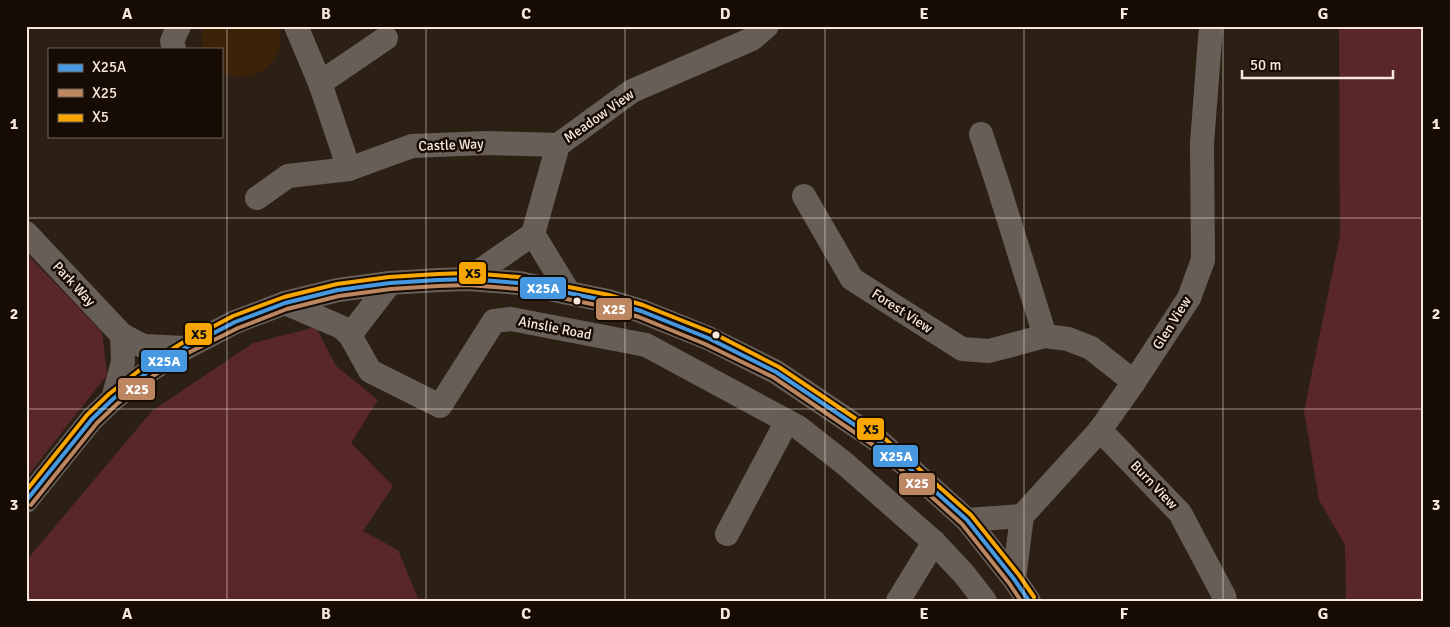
<svg xmlns="http://www.w3.org/2000/svg" width="1450" height="627" font-family="Signika,sans-serif">
<style>
.built{fill:#3c2308}
.green{fill:#5a2728}
.lines{fill:none;stroke-linecap:round;stroke-linejoin:round}
.minor{stroke:#685e58;stroke-width:24}
.bus-1-casing{stroke:#160c04;stroke-width:8}
.bus-2-casing{stroke:#160c04;stroke-width:8}
.bus-3-casing{stroke:#160c04;stroke-width:8}
.bus-1{stroke:#4699e1;stroke-width:4}
.bus-2{stroke:#bb8660;stroke-width:4}
.bus-3{stroke:#f7a600;stroke-width:4}
.grid{fill:none;stroke:#f7e8db;stroke-width:1;stroke-opacity:0.55}
.bus-dot{fill:#f7e8db;stroke:#160c04;stroke-width:2}
.labels{text-anchor:middle;dominant-baseline:central;stroke-width:5;stroke-linejoin:round;paint-order:stroke}
.street-label{font-size:14px;fill:#f7e8db;stroke:#160c04}
.line-badge{stroke:#160c04;stroke-width:2}
.badge-label{font-size:14px;text-anchor:middle;font-weight:bold;fill:#fff}
.pale-badge-label{font-size:14px;text-anchor:middle;font-weight:bold;fill:#111}
.neatline{fill:none;stroke:#f7e8db;stroke-width:2}
.grid-label{font-size:16px;text-anchor:middle;font-weight:bold;fill:#f7e8db}
</style>
<rect width="100%" height="100%" fill="#2c2014"/>
<path class="built" d="M204,26H278L280,37L279,50L272,62L262,71L250,76L237,77L225,74L221,72V49H203L202,34Z"/>
<g class="green">
<path d="M1339,26H1424V601H1346L1345,545L1319,500L1304,411L1340,236Z"/>
<path d="M26,253L102,332L107,375L26,478Z"/>
<path d="M316,327L336,366L378,400L351,443L393,486L363,531L398,550L419,601H32L26,597V561L152,411L253,343Z"/>
</g>
<g class="lines">
<g class="minor">
<path d="M296,26L320,83L349,169"/>
<path d="M174,49L172,41L179,26"/>
<path d="M320,83L386,38"/>
<path d="M981,134L998,185L1045,336"/>
<path d="M804,196L852,279L962,349L989,351L1045,336L1068,339L1091,348L1134,382"/>
<path d="M257,198L288,176L349,169L412,146L487,143L558,145"/>
<path d="M26,233L122,335L143,346L185,348"/>
<path d="M533,234L569,293"/>
<path d="M468,279L533,234L558,145L632,91L752,39L767,26"/>
<path d="M285,303L341,327L350,335L370,371L440,406L494,321L511,319L646,345L798,427L844,463L934,542L964,574L985,601"/>
<path d="M350,335L390,283"/>
<path d="M113,399L123,362L122,335"/>
<path d="M1100,430L1180,513L1224,596L1225,601"/>
<path d="M26,501L92,419L113,399L149,371L185,348L235,322L285,303L338,290L390,283L438,280L468,279L519,283L608,301L641,311L708,338L776,372L880,442L967,520L1014,579L1029,601"/>
<path d="M967,520L1022,516L1100,430L1134,382L1189,298L1203,260L1202,143L1211,26"/>
<path d="M727,534L787,421"/>
<path d="M1014,579L1022,516"/>
<path d="M898,601L934,542"/>
</g>
<defs>
<path id="bus-1" d="M26,501L92,419L113,399L149,371L185,348L235,322L285,303L338,290L390,283L438,280L468,279L519,283L608,301L641,311L708,338L776,372L880,442L967,520L1014,579L1029,601"/>
<path id="bus-2" d="M31,505L97,423L117,404L153,376L188,353L238,328L287,309L339,296L391,289L438,286L468,285L518,289L606,307L639,317L705,344L773,377L876,447L962,524L1009,583L1021,601"/>
<path id="bus-3" d="M26,491L87,415L109,394L145,366L182,343L233,316L284,297L337,284L389,277L438,274L468,273L519,277L609,295L643,305L711,332L779,367L883,437L971,515L1019,575L1034,597"/>
</defs>
<use href="#bus-1" class="bus-1-casing"/>
<use href="#bus-2" class="bus-2-casing"/>
<use href="#bus-3" class="bus-3-casing"/>
<use href="#bus-1" class="bus-1"/>
<use href="#bus-2" class="bus-2"/>
<use href="#bus-3" class="bus-3"/>
</g>
<path class="grid" d="M227,26V601M426,26V601M625,26V601M825,26V601M1024,26V601M1223,26V601M26,218H1424M26,409H1424"/>
<g class="bus-dot">
<circle cx="577" cy="301" r="4.5"/>
<circle cx="716" cy="335" r="4.5"/>
</g>
<g class="labels">
<g class="street-label">
<text transform="translate(599 116) rotate(-35)">Meadow View</text>
<text transform="translate(451 145) rotate(-2)">Castle Way</text>
<text transform="translate(74 284) rotate(47)">Park Way</text>
<text transform="translate(902 311) rotate(33)">Forest View</text>
<text transform="translate(1172 323) rotate(-58)">Glen View</text>
<text transform="translate(555 328) rotate(11)">Ainslie Road</text>
<text transform="translate(1154 485) rotate(46)">Burn View</text>
</g>
</g>
<g class="line-badge">
<rect x="458" y="261" width="29" height="24" rx="5" fill="#f7a600"/>
<rect x="519" y="276" width="48" height="24" rx="5" fill="#4699e1"/>
<rect x="595" y="297" width="38" height="24" rx="5" fill="#bb8660"/>
<rect x="184" y="322" width="29" height="24" rx="5" fill="#f7a600"/>
<rect x="140" y="349" width="48" height="24" rx="5" fill="#4699e1"/>
<rect x="117" y="377" width="39" height="24" rx="5" fill="#bb8660"/>
<rect x="856" y="417" width="29" height="24" rx="5" fill="#f7a600"/>
<rect x="872" y="444" width="47" height="24" rx="5" fill="#4699e1"/>
<rect x="898" y="472" width="38" height="24" rx="5" fill="#bb8660"/>
</g>
<g class="badge-label">
<text x="543" y="293">X25A</text>
<text x="614" y="314">X25</text>
<text x="164" y="366">X25A</text>
<text x="137" y="394">X25</text>
<text x="896" y="461">X25A</text>
<text x="917" y="488">X25</text>
</g>
<g class="pale-badge-label">
<text x="473" y="278">X5</text>
<text x="199" y="339">X5</text>
<text x="871" y="434">X5</text>
</g>
<rect width="1450" height="627" fill="none" stroke="#160c04" stroke-width="55"/>
<rect x="48" y="48" width="175" height="90" fill="#160c04" stroke="#70645a"/>
<rect x="58" y="64" width="25" height="8" fill="#4699e1" stroke="#70645a"/>
<text x="92" y="72" font-size="15" fill="#f7e8db">X25A</text>
<rect x="58" y="89" width="25" height="8" fill="#bb8660" stroke="#70645a"/>
<text x="92" y="98" font-size="15" fill="#f7e8db">X25</text>
<rect x="58" y="114" width="25" height="8" fill="#f7a600" stroke="#70645a"/>
<text x="92" y="122" font-size="15" fill="#f7e8db">X5</text>
<path d="M1242 70v8h151v-8" fill="none" stroke="#f7e8db" stroke-width="2.5"/>
<text x="1250" y="70" font-size="15" fill="#f7e8db" stroke="#160c04" stroke-width="4" paint-order="stroke">50 m</text>
<rect x="28" y="28" width="1394" height="572" class="neatline"/>
<g class="grid-label">
<text x="127" y="19">A</text>
<text x="326" y="19">B</text>
<text x="526" y="19">C</text>
<text x="725" y="19">D</text>
<text x="924" y="19">E</text>
<text x="1124" y="19">F</text>
<text x="1323" y="19">G</text>
<text x="14" y="129">1</text>
<text x="1436" y="129">1</text>
<text x="14" y="319">2</text>
<text x="1436" y="319">2</text>
<text x="14" y="510">3</text>
<text x="1436" y="510">3</text>
<text x="127" y="619">A</text>
<text x="326" y="619">B</text>
<text x="526" y="619">C</text>
<text x="725" y="619">D</text>
<text x="924" y="619">E</text>
<text x="1124" y="619">F</text>
<text x="1323" y="619">G</text>
</g>
</svg>
